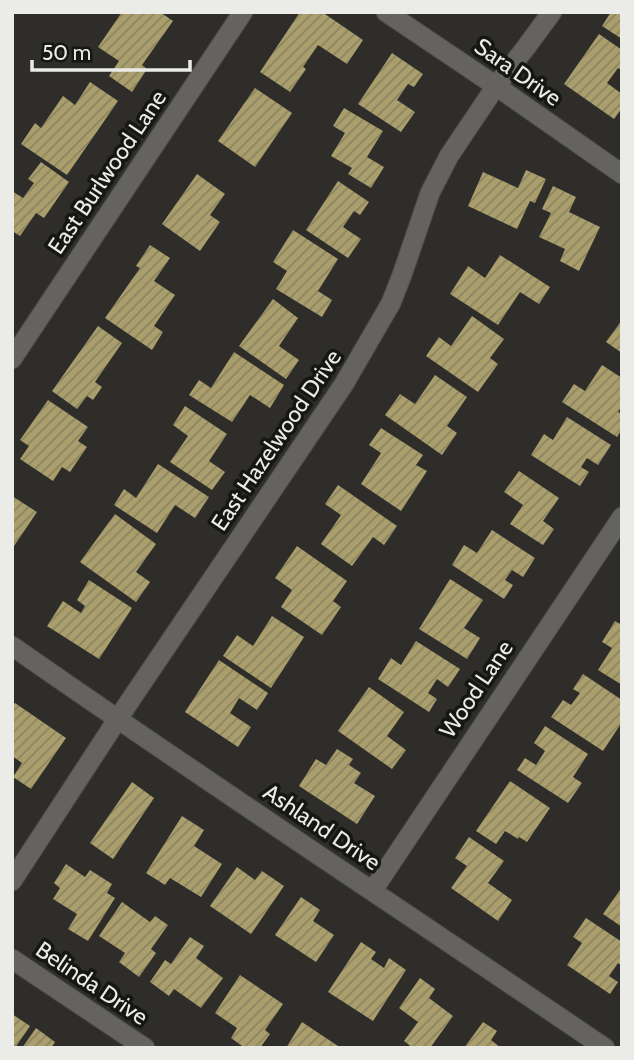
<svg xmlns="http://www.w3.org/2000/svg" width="634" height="1060" font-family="Cabin,sans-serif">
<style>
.building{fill:url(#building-hatch)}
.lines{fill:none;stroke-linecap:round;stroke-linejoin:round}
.street-casing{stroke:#494945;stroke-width:21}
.street{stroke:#64635f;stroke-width:19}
.labels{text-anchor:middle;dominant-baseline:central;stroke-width:7;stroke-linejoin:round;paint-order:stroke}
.street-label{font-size:23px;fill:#ebebe8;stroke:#161614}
</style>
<defs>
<pattern id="building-hatch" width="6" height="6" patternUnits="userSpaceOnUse" patternTransform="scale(1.75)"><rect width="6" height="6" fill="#a99e6c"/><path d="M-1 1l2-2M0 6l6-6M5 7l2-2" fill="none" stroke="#8b8461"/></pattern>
</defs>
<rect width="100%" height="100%" fill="#2e2d2a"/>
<g class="building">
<path d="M122,12H160L173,21L142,65L147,69L132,92L109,76L119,61L98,47Z"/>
<path d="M300,12H322L363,40L347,64L318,45L303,67L306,69L290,92L260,72Z"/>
<path d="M611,12H622V39L602,26Z"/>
<path d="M599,34L622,50V70L618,68L607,83L622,94V108L614,119L564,84Z"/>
<path d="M392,53L423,74L414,87L408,84L397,100L415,112L401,132L358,104Z"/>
<path d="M90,82L118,101L67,175L21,144L35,123L41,128L63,96L75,105Z"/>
<path d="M255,88L292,113L255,167L218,141Z"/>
<path d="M344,108L383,131L367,157L384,167L371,188L348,174L352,168L331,156L345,133L333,126Z"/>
<path d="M41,162L69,182L44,218L36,213L20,236L12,231V191L23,198L34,183L28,179Z"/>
<path d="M526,170L546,179L535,203L530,201L517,229L468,206L483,172L518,188Z"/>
<path d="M197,174L225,194L210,215L220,222L200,251L162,224Z"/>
<path d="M338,181L369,202L360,215L354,211L343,227L361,239L348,258L306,230Z"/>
<path d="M553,186L576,197L569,212L600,227L579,271L560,261L565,249L539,237L551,213L542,209Z"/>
<path d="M293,230L338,259L318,291L332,300L322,317L276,289L287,271L273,262Z"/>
<path d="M150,245L170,258L154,281L175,295L154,326L163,332L152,350L105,318L140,268L136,266Z"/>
<path d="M500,255L550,287L539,304L520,292L498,325L450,294L468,266L485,278Z"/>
<path d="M273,299L298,318L279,346L299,360L286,379L239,346Z"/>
<path d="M472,316L504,339L490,358L498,364L478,392L426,356L439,337L451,346Z"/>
<path d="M622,320V353L606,342Z"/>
<path d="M98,326L122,343L95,382L102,387L93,400L87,396L77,409L52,391Z"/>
<path d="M234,352L284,385L270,408L250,395L232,422L189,395L199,380L211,388Z"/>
<path d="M602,365L622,378V406L618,412L622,414V429L617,437L562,402L574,384L585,391Z"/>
<path d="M435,375L467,397L447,426L457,433L442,455L385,415L400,394L415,404Z"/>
<path d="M48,400L88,427L78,441L87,447L70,472L62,467L53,481L20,459L29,446L20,440Z"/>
<path d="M185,406L227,434L209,461L225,472L212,490L170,462L188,436L173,425Z"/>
<path d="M567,417L611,445L598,465L587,458L581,467L589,472L580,486L531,455L544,434L553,440Z"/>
<path d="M381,428L423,455L416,465L427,471L401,511L361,484L381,453L369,445Z"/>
<path d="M158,464L209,497L195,518L175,505L157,533L114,505L124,489L136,498Z"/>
<path d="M519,471L559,498L543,521L554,529L543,545L510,524L523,505L504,492Z"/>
<path d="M338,485L397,526L384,545L373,537L352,566L321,544L341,515L325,504Z"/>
<path d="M12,496L37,512L12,549Z"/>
<path d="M115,514L156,544L136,572L150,582L136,602L80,562Z"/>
<path d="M492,530L535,558L523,577L512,570L505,580L513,585L504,599L452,565L464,545L477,553Z"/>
<path d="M297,546L347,581L333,601L341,607L322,635L281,607L292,590L275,578Z"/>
<path d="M450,579L483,600L464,628L480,638L467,659L419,629Z"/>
<path d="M89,580L132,608L99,659L47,626L63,601L81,613L85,606L77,600Z"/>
<path d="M272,616L304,637L271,688L223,656L237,635L253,646Z"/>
<path d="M615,621L622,625V685L598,670L612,648L602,642Z"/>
<path d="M416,641L460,669L448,687L437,679L428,693L437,699L429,712L378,679L391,658L401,665Z"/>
<path d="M219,660L268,693L257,710L239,698L230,713L251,727L238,747L185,712Z"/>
<path d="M583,674L622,700V722L603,751L551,717L563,700L571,705L580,693L573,689Z"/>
<path d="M369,687L404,712L387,736L406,750L392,769L338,731Z"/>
<path d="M15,703L66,738L31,789L13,777L22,763L12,756V707Z"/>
<path d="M545,726L588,754L573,777L582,783L568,803L517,770L525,758L536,765L545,751L534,743Z"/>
<path d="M337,749L353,759L349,765L361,773L354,783L375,796L357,824L299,786L316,759L326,765Z"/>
<path d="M510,781L550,808L527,842L519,837L518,839L505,831L496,844L476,831Z"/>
<path d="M132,782L154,798L113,859L90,843Z"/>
<path d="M182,816L204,830L194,846L222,864L201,897L170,878L165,885L146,873Z"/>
<path d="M469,837L504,861L488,883L512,900L498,921L451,888L467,866L455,858Z"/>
<path d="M66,864L85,877L90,870L112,884L107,893L115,898L88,941L68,929L77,914L53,899L60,888L54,883Z"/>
<path d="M237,867L255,880L262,871L284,886L251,934L210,906Z"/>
<path d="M622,887V927L603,914Z"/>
<path d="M301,897L320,910L313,921L334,935L316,962L275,935Z"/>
<path d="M122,902L150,922L155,916L168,925L151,949L156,953L139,977L119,962L125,953L99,936Z"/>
<path d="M586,918L622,942V966L618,963L609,976L618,982L610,994L567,965L582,943L573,937Z"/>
<path d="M190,937L204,946L196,958L223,978L201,1008L174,989L169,996L150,982L165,960L171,964Z"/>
<path d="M361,942L376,952L371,959L384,968L389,958L406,970L373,1021L328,992Z"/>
<path d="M240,975L283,1004L265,1030L270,1034L260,1048H245L231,1038L237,1028L215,1013Z"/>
<path d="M420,978L435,989L429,998L453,1016L430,1048H413L404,1041L418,1022L399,1008Z"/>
<path d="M12,1014L30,1026L15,1048H12Z"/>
<path d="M302,1022L341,1048H286Z"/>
<path d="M483,1022L497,1031L491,1040L501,1048H464Z"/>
<path d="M36,1028L55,1042L51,1048H22Z"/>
</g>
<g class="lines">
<defs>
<g id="street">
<path d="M386,12L496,86L622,174"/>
<path d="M12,359L243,12"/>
<path d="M12,646C208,783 408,914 605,1048"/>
<path d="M12,881L117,720L344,384L391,303L402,275L430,193L449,156L496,86L527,46L552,12"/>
<path d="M373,890L622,517"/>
<path d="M12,959L145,1048"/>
</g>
</defs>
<use href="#street" class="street-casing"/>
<use href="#street" class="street"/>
</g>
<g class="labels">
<g class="street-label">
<text transform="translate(518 72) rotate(35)">Sara Drive</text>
<text transform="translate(107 172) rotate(-56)">East Burlwood Lane</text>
<text transform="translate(276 440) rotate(-56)">East Hazelwood Drive</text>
<text transform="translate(476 689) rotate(-56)">Wood Lane</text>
<text transform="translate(322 827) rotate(34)">Ashland Drive</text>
<text transform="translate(92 983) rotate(34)">Belinda Drive</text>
</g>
</g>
<rect width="634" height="1060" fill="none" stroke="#ebebe8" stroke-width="28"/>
<path d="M32 60v10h158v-10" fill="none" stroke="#ebebe8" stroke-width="3.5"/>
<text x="42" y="60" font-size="21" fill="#ebebe8" stroke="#161614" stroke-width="5" paint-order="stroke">50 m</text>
</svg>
